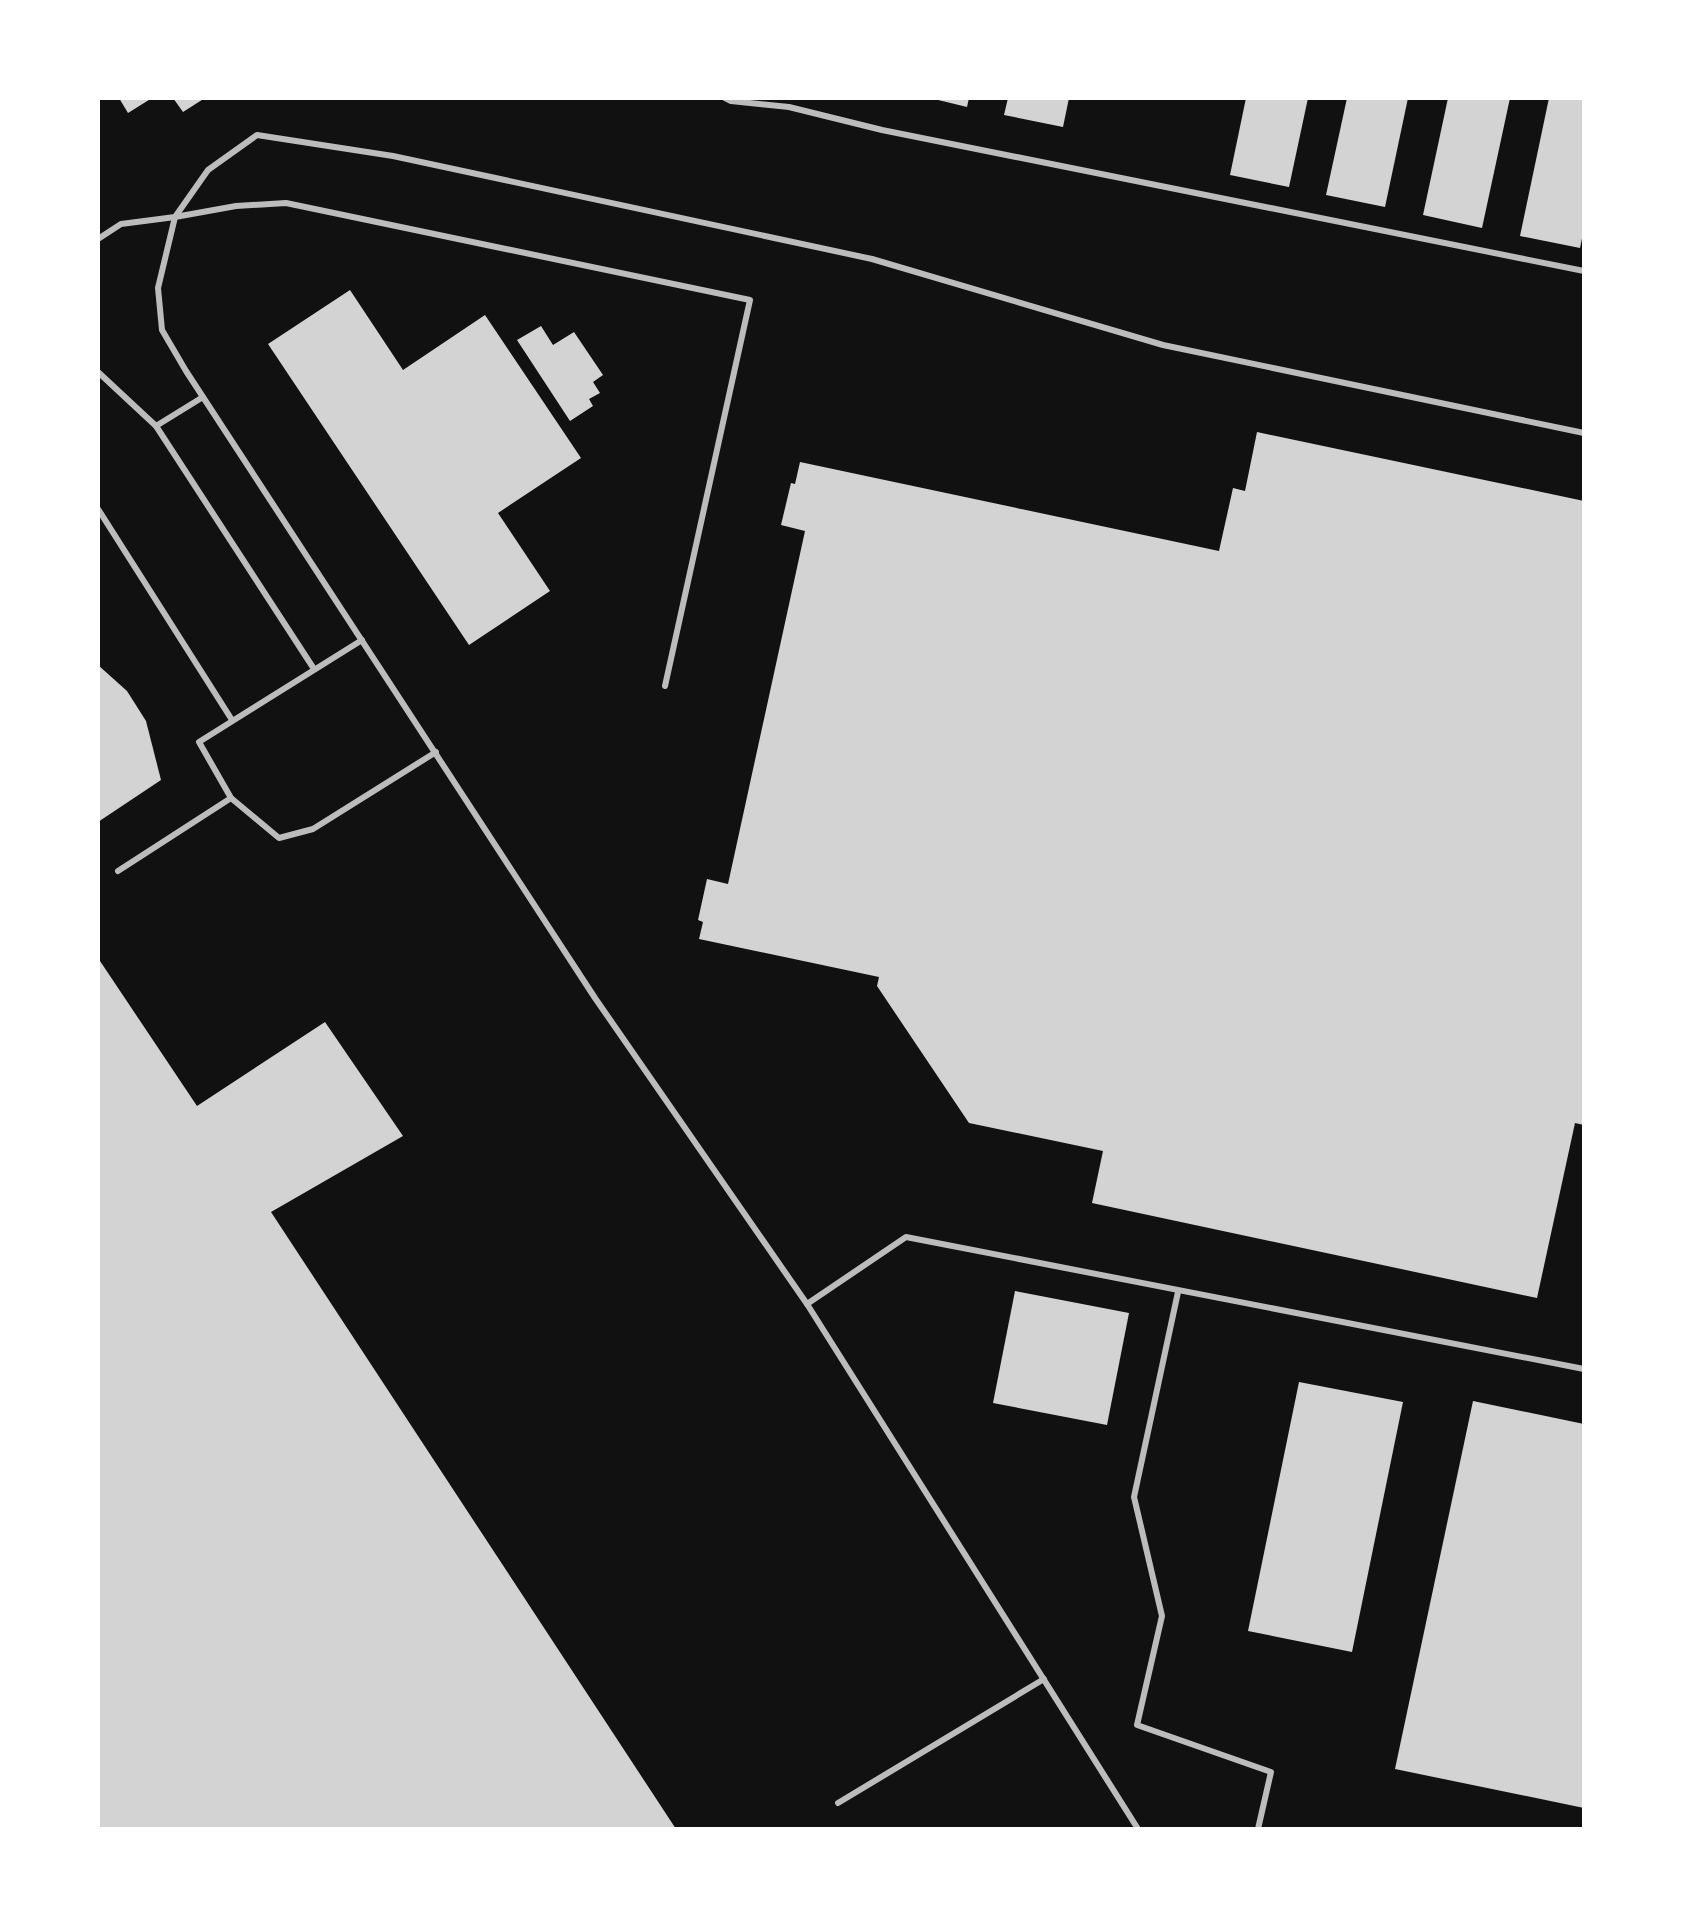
<svg xmlns="http://www.w3.org/2000/svg" width="1682" height="1927" font-family="Montserrat,sans-serif">
<style>
.building{fill:#d3d3d3}
.lines{fill:none;stroke-linecap:round;stroke-linejoin:round}
.service{stroke:#bcbcbc;stroke-width:6}
</style>
<rect width="100%" height="100%" fill="#111"/>
<g class="building">
<path d="M119,98H152L128,113Z"/>
<path d="M173,98H205L183,112Z"/>
<path d="M930,98H969L967,107Z"/>
<path d="M1008,98H1069L1063,127L1004,115Z"/>
<path d="M1246,98H1308L1289,187L1230,175Z"/>
<path d="M1347,98H1408L1385,207L1326,195Z"/>
<path d="M1448,98H1510L1482,228L1423,215Z"/>
<path d="M1549,98H1584V229L1580,248L1520,236Z"/>
<path d="M350,290L403,370L485,315L581,458L498,513L550,591L469,645L268,344Z"/>
<path d="M541,326L553,345L574,332L603,375L593,382L600,393L589,399L593,406L570,421L517,340Z"/>
<path d="M1257,432L1584,501V1125L1575,1123L1537,1298L1092,1203L1103,1151L969,1123L877,986L879,977L699,939L703,922L698,920L707,879L728,884L805,531L781,525L791,483L795,484L800,462L1219,551L1233,488L1245,491Z"/>
<path d="M98,665L127,691L146,721L161,780L98,822Z"/>
<path d="M98,958L197,1106L325,1022L403,1136L271,1212L676,1829H98Z"/>
<path d="M1015,1291L1129,1313L1107,1425L993,1403Z"/>
<path d="M1299,1382L1403,1402L1352,1652L1248,1631Z"/>
<path d="M1473,1401L1584,1424V1808L1395,1769Z"/>
</g>
<g class="lines">
<g class="service">
<path d="M725,98L731,101L789,107L882,130L1584,271"/>
<path d="M98,239L121,224L175,217L208,170L257,135L393,156L872,259L1163,345L1584,433"/>
<path d="M98,372L156,426L203,397"/>
<path d="M156,426L314,669"/>
<path d="M98,509L232,720"/>
<path d="M665,686L750,300L286,203L236,206L175,217L158,288L162,330L186,371L595,998L807,1304L1138,1829"/>
<path d="M231,798L279,838L313,829L436,752"/>
<path d="M118,871L231,798L199,742L362,640"/>
<path d="M1178,1292L1134,1497L1162,1616L1137,1725L1271,1772L1258,1829"/>
<path d="M807,1304L906,1237L1584,1369"/>
<path d="M838,1803L1044,1679"/>
</g>
</g>
<rect width="1682" height="1927" fill="none" stroke="#ffffff" stroke-width="200"/>
</svg>
